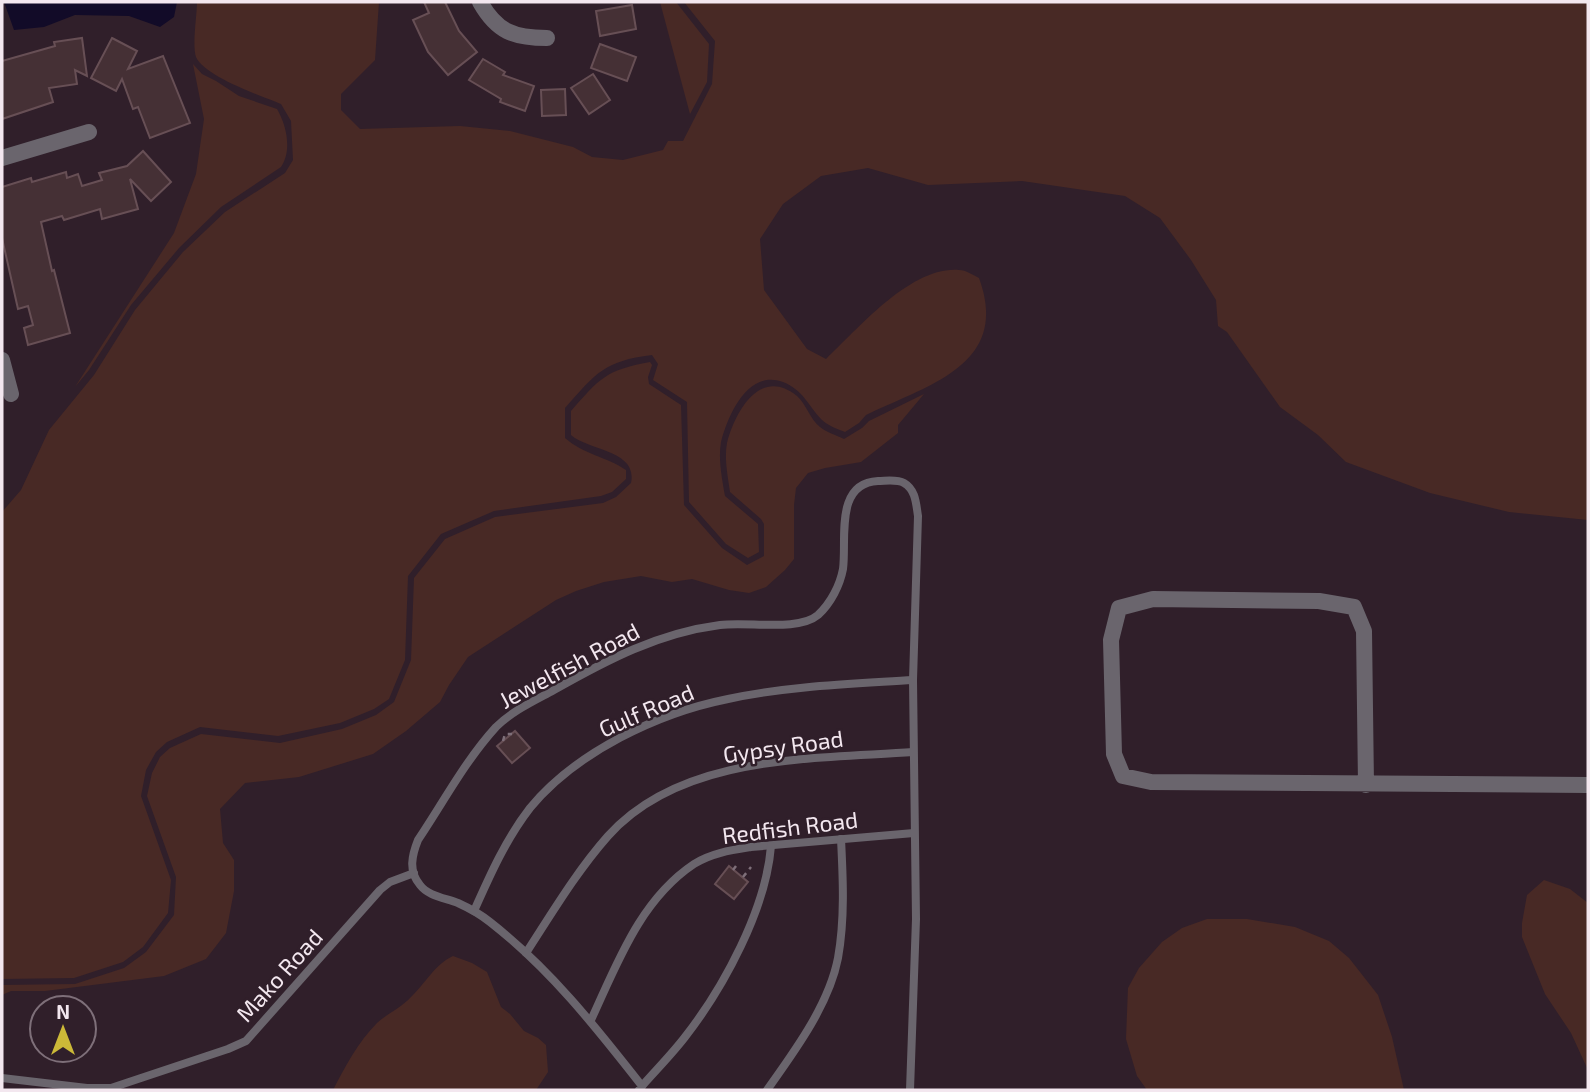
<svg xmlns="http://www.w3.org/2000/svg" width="1590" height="1092" font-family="'Exo 2',sans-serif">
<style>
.green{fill:#482925}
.water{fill:#120b28}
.building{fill:#453035;stroke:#674f55;stroke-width:2}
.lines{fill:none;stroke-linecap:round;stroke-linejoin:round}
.path{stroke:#7e6f79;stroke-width:2.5;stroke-dasharray:5 5;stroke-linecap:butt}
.service{stroke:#6a656d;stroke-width:8}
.minor{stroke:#6a656d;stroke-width:16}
.labels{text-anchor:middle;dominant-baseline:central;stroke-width:5;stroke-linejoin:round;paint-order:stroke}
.street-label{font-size:23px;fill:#f3e7ef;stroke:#301f2a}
</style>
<rect width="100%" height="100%" fill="#301f2a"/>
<g class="green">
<path d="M197,2H379L375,60L341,94V110L360,129L460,126L510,131L573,147L592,157L623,160L663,150L668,141H683L712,84L715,41L684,2H1588V520L1509,512L1430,493L1346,462L1318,435L1280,407L1227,332L1218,326L1216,300L1191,260L1160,218L1125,196L1022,181L928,185L868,168L821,176L783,204L760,239L764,290L807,349L826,359C859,328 911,266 959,270C966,270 973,275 979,278C1011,365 928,385 866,415L859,423L845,432C837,429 827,425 821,419C808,405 803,390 783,382C748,369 728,415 721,442C718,459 722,479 725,496L758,524L759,552L748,558L726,544L689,502L687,402L653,380L658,364L652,355C604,361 596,373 565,408V438C583,454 607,457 626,470V479L612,492L601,496L494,511L441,534L408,576L405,660L389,699L374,709L340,723L278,736L200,727L167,742L156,752L146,770L141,796L171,880L168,913L143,947L123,962L74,978L2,979V512L21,490L49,430L94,375L135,310L183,252L225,212L285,173L293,160L291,121L281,104C261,96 204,76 196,57C192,46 197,15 197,2Z"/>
<path d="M660,2H676L709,44L707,82L690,114Z"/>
<path d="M193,64L202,74L216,81L239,96L277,109C287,126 292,151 281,167L221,207L179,248L131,305L89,370L75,387L174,233L196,174L204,119Z"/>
<path d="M650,362L652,365L648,377L649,384L681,405L684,505L722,548L747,565L764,556V524L761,519L730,492C728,477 724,459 727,443C735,412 760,366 797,396C806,404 810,419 820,427C826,432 836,435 844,439L862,428L869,421L924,394L898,425V433L861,462L825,468L808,473L796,488L794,505V559L785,570L766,587L749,593L729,590L692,579L672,582L641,576L604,582L576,591L556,600L468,657L449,685L440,702L406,731L373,754L299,777L245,783L220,809L223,843L234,860V891L226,933L206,959L164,976L45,991H11L2,995V985L75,984L124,968L146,952L174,915L176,877L147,796L152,773L160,757L170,748L201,734L280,743L342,729L376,715L394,702L411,660L414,578L445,539L495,517L603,503L616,497L631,483C638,450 589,451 571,435V411C600,378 606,370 650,362Z"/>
<path d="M1544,880L1570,889L1588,903V1070L1571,1033L1545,994L1522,937V923L1527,895Z"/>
<path d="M1207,919H1247L1295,927L1329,941L1349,958L1378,995L1392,1037L1404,1090H1147L1137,1076L1126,1039L1128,988L1139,968L1162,942L1182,928Z"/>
<path d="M453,956L472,963L487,972L501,1007L510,1014L524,1031L538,1038L546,1045L548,1072L536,1090H333C345,1067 358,1042 377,1023C388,1013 401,1008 411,997C425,984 435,964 453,956Z"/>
</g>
<path class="water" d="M4,2H177L174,17L160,27L129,16L75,15L44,27L14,30Z"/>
<g class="building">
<path d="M424,2H445L459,31L477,52L448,75L428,52L413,20L429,13Z"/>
<path d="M632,5L636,29L600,36L596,11Z"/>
<path d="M82,38L87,76L75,70L77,84L49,88L53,102L2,119V61L55,46L54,42Z"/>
<path d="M112,38L137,51L128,69L163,56L190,123L150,138L138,107L133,109L122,79L116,91L91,78Z"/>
<path d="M600,44L636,57L627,81L591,68Z"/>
<path d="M483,59L505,72L503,75L534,86L525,111L500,102L501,99L469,80Z"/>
<path d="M593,74L610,100L589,114L571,88Z"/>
<path d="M565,89L566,115L542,116L541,90Z"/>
<path d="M143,151L171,182L151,201L130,179L138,209L102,219L100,209L64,220L62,216L41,222L52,271L54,270L70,333L28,345L24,328L33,325L28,306L18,309L2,238V187L31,178L32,182L66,172L67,178L78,174L82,186L102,180L99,173L127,166Z"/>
<path d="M515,731L530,748L512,763L497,746Z"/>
<path d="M729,866L748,882L734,899L715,884Z"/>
</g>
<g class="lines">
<g class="path">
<path d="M503,741L505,734H512"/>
<path d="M733,870L736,866"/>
<path d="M743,877L751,867"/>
</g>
<g class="service">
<path d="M474,911C490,875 506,839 530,808C576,752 658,713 728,699C788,686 852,684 913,680"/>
<path d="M526,953C552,913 577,871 608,836C681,754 814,759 913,752"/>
<path d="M591,1020C617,964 640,900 694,864C711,853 732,850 751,847L914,833"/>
<path d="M2,1078L87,1088H111L228,1049L246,1041L380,890L390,882L414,873"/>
<path d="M642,1086C656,1070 672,1054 685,1037C724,987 766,909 771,846"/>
<path d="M639,1090L642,1086C595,1026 550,969 490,922C480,914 469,908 458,903C445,898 428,896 420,885C408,871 412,855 418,840C443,803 465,761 496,727C512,711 534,701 554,690C607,660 658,633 720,625C747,621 798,632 818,615C831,603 840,585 843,569C847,540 834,483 878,481C886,481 897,479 904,483C916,490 916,504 918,516L913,680L916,919L910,1090"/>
<path d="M767,1090C794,1052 829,1005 838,958C845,919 843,878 841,839"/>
</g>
<g class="minor">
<path d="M480,2C497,32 514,38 547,38"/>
<path d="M2,158L89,132"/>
<path d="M2,360L11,394"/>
<path d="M1366,785L1364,631L1354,607L1319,601L1153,599L1119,608L1111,640L1114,754L1123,776L1151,782L1588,785"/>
</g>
</g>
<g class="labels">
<g class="street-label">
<text transform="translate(569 665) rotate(-28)">Jewelfish Road</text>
<text transform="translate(646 710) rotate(-23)">Gulf Road</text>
<text transform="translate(783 746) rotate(-8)">Gypsy Road</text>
<text transform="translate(790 827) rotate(-7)">Redfish Road</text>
<text transform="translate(279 975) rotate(-48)">Mako Road</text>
</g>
</g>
<rect width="1590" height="1092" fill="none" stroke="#f3e7ef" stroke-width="7"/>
<g transform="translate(63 1029)"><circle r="33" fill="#301f2a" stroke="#7e6f79" stroke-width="2"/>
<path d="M0-5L12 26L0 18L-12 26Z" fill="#ccb938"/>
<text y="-10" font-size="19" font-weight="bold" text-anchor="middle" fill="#f3e7ef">N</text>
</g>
</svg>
